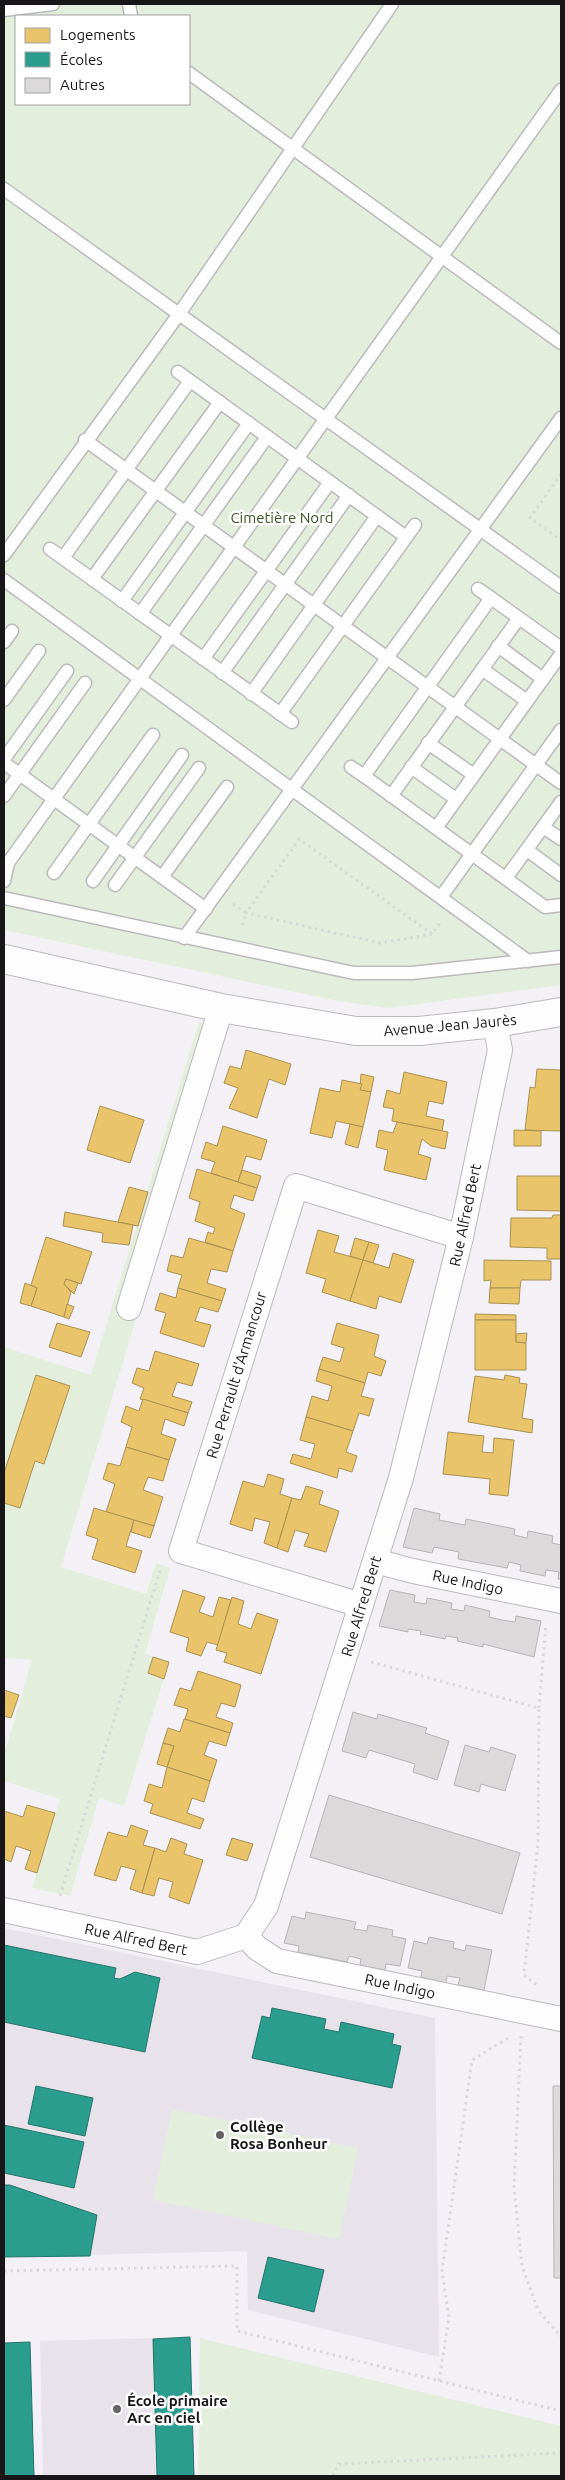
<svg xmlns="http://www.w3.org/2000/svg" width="565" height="2480" font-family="Ubuntu,sans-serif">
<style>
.built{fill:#e8e2eb}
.green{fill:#e3eedc;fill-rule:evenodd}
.homes{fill:#e9c46a;stroke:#aa9052}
.schools{fill:#2a9d8f;stroke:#25746c}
.building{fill:#dcd9db;stroke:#b8b4b6}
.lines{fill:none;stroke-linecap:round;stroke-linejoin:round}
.lane-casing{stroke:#bcb9bd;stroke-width:15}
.street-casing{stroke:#bcb9bd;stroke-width:26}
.secondary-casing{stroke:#bcb9bd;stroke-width:30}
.path{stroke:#d9d8d9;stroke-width:3;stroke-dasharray:2.5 4;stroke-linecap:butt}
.lane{stroke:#fdfdfe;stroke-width:12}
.street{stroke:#fdfdfe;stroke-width:24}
.secondary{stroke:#fdfdfe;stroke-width:28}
.poi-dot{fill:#656366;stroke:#fff;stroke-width:2}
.labels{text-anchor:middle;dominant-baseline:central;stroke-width:5;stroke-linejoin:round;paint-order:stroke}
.park-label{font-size:15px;fill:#3a5723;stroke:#fff}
.street-label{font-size:15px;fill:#181619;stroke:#fff}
.poi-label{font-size:15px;font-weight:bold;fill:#181619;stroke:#fff;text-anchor:start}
</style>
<rect width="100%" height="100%" fill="#f4f1f6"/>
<g class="built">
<path d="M4,1928L435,2018L439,2357L248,2310L247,2251L4,2257Z"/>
<path d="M190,2337L194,2476H43L40,2341Z"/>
</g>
<g class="green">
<path d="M4,4H561V985L387,1008L333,1000L4,930ZM16,16H189V104H16Z"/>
<path d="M199,1022L223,1030L61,1567L146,1594L156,1563L170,1568L145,1654L169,1662L124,1806L99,1798L70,1896L32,1888L60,1799L4,1781V1755L32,1660L4,1658V1347L91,1375Z"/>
<path d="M172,2109L358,2148L339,2239L153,2200Z"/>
<path d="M200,2338L561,2426V2476H198Z"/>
</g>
<g class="homes">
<path d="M246,1050L291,1064L285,1085L269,1079L257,1118L229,1108L238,1088L224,1083L230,1066L241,1069Z"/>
<path d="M537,1069L561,1070V1131L525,1130L530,1087L535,1088Z"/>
<path d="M404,1072L447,1082L443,1104L429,1101L426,1116L444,1120L442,1131L392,1121L394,1109L383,1107L387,1090L400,1094Z"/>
<path d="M361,1074L374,1077L371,1092L360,1090Z"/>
<path d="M342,1080L362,1084L360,1090L371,1092L363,1127L336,1121L332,1138L310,1133L320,1088L340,1092Z"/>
<path d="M100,1106L144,1120L130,1163L87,1150Z"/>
<path d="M397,1122L448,1132L445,1149L431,1146L422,1139L418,1154L431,1158L426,1180L384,1170L388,1150L376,1147L379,1130L393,1133Z"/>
<path d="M350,1124L363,1127L358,1148L345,1144Z"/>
<path d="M223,1126L267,1140L261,1160L246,1156L238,1182L211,1173L215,1162L201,1158L206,1142L217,1146Z"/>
<path d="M514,1130L541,1131V1146H514Z"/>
<path d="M197,1169L257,1188L253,1201L234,1195L230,1208L245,1214L233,1251L205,1242L208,1232L213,1234L215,1228L195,1221L200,1202L189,1198Z"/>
<path d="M242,1170L261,1176L257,1188L238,1182Z"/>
<path d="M517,1176H561V1211L517,1210Z"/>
<path d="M129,1187L148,1192L138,1226L118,1222Z"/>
<path d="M65,1212L133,1225L129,1245L102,1242L103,1233L63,1226Z"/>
<path d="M553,1215H561V1259H547V1248L510,1247L511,1218H552Z"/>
<path d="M318,1230L339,1236L334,1252L363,1260L350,1301L322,1292L326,1279L306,1273Z"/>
<path d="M46,1237L92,1252L81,1284L66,1279L64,1284L71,1292L64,1317L31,1306L37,1288L31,1285Z"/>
<path d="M189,1238L233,1251L227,1272L211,1269L207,1283L226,1289L222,1301L178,1288L182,1275L167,1271L171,1255L183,1258Z"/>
<path d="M355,1238L369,1242L363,1260L350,1256Z"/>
<path d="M369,1242L379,1245L373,1263L363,1260Z"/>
<path d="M393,1253L414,1260L401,1303L379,1296L376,1309L350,1301L363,1260L389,1268Z"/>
<path d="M484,1260L551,1261V1280H521L520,1288H490L491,1280L484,1281Z"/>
<path d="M66,1279L78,1283L74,1294L64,1284Z"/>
<path d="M25,1283L37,1288L31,1306L20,1303Z"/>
<path d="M178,1288L222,1301L218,1312L200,1307L195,1321L211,1325L204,1347L160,1333L166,1313L155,1310L160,1293L176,1298Z"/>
<path d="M490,1288H520L519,1304L489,1303Z"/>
<path d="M67,1304L74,1307L69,1319L64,1317Z"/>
<path d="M475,1314L516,1315V1320H475Z"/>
<path d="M475,1320H516V1342L526,1343V1370H475Z"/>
<path d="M57,1323L90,1332L81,1357L49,1347Z"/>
<path d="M337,1323L379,1335L374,1356L386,1361L381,1376L368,1372L365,1383L319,1369L323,1357L340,1362L344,1348L331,1344Z"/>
<path d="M527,1333L526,1343L516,1342V1334Z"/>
<path d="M155,1351L199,1364L192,1386L177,1382L172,1396L192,1402L188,1413L140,1399L144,1388L132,1383L137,1368L149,1371Z"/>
<path d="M319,1369L365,1383L361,1396L374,1399L369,1416L359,1413L353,1431L306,1417L312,1396L328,1401L332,1386L316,1381Z"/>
<path d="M36,1375L70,1386L44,1464L35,1461L20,1508L4,1503V1473Z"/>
<path d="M505,1375L520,1378L519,1383L527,1384L522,1418L533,1420L532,1433L468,1422L475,1376L504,1380Z"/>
<path d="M143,1399L188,1413L184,1426L165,1419L161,1434L176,1439L169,1460L126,1447L132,1427L121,1422L126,1406L139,1411Z"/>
<path d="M306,1417L353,1431L346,1452L357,1456L352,1472L339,1468L337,1478L290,1463L293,1454L311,1459L315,1444L300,1440Z"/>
<path d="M448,1432L484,1436L482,1452L493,1453L494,1438L514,1440L508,1496L489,1494L490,1479L443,1474Z"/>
<path d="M126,1447L169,1460L163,1481L148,1477L143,1490L163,1497L154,1526L106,1512L115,1484L103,1479L108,1463L120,1466Z"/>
<path d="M268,1474L284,1479L280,1494L292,1498L277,1548L264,1543L270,1522L255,1518L252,1531L230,1524L243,1481L264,1487Z"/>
<path d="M306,1486L323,1491L319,1504L339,1511L326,1552L304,1546L309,1534L295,1530L288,1552L277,1548L292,1498L301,1500Z"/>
<path d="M94,1508L134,1520L126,1546L142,1551L135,1573L92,1559L98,1539L86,1535Z"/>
<path d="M134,1520L154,1526L150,1538L131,1532Z"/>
<path d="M183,1590L205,1597L199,1612L213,1617L219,1597L231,1600L218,1645L207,1642L201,1656L186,1651L189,1638L170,1632Z"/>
<path d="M232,1597L244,1601L238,1624L251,1629L257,1613L278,1620L261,1674L224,1662L227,1653L216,1650Z"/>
<path d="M153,1657L169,1662L164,1679L148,1673Z"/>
<path d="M198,1671L241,1685L235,1707L221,1703L216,1717L233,1723L230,1733L185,1719L188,1709L174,1705L180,1688L191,1691Z"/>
<path d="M4,1690L19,1695L11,1718L4,1716Z"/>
<path d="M184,1719L230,1733L226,1746L209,1741L204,1755L217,1760L210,1781L167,1767L174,1746L163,1743L168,1728L180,1732Z"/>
<path d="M163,1743L174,1746L167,1767L157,1764Z"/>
<path d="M167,1767L210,1781L204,1802L192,1798L187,1813L204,1819L200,1829L150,1813L153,1804L144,1801L149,1784L162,1788Z"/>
<path d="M27,1805L55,1813L37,1873L25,1869L31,1851L16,1846L11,1862L4,1859V1811L23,1817Z"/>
<path d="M131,1825L148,1831L143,1845L155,1848L142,1893L130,1889L136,1870L121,1866L116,1881L94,1875L108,1832L127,1837Z"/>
<path d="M171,1838L187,1844L184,1854L203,1860L189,1904L169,1897L173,1882L159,1878L154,1896L142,1893L155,1848L166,1852Z"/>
<path d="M232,1838L253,1844L247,1861L226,1855Z"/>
</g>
<g class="schools">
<path d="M4,1945L116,1968L114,1978L120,1979L135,1972L160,1978L145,2052L4,2022Z"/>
<path d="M272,2008L326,2019L324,2029L339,2032L341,2022L394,2034L392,2044L401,2046L392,2088L252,2058L262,2016L270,2018Z"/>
<path d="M36,2086L93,2098L85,2136L28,2124Z"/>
<path d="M4,2125L84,2142L74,2188L4,2173Z"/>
<path d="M4,2185H10L97,2215L90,2256L4,2257Z"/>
<path d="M268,2257L324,2270L314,2312L258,2298Z"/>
<path d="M190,2337L194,2476H157L153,2339Z"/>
<path d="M30,2342L34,2476H4V2343Z"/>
</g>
<g class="building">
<path d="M414,1508L440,1514L439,1520L465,1525L466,1519L515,1529L514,1535L527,1538L528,1531L553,1536L552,1543L561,1545V1579H558L559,1572L546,1570L545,1576L520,1571L521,1565L509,1562L507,1568L458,1559L459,1552L434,1547L432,1553L403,1547Z"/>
<path d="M390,1590L415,1595L414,1602L426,1604L427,1598L452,1603L451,1609L464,1611L465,1605L490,1611L489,1617L502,1620L515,1622L516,1616L541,1621L534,1657L483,1644V1647L457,1641L458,1638L446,1636L445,1639L420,1634L421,1631L408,1629V1632L379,1626Z"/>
<path d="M353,1712L377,1719L378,1714L427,1728L425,1733L449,1741L437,1780L413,1772L415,1764L369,1750L366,1758L342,1751Z"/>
<path d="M465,1745L489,1752L491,1747L516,1755L505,1791L481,1784L479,1792L454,1785Z"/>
<path d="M329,1795L520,1853L502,1914L310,1857Z"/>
<path d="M306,1912L356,1922L354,1929L367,1931L368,1925L393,1930L392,1936L406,1939L400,1966L386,1964L385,1970L360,1965L361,1959L349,1956L347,1962L298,1952L299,1946L284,1943L292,1916L305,1919Z"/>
<path d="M429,1937L454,1942L453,1948L465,1951L466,1945L492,1950L484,1990L458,1985L460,1978L447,1976L446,1983L421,1977L422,1971L408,1968L414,1941L427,1944Z"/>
<path d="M553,2086H561V2278H554Z"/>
</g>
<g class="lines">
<defs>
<g id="lane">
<path d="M129,4L131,16"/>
<path d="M4,10L53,4"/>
<path d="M189,73L561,343"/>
<path d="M4,189L561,587"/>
<path d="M178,372L406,537"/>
<path d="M85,440L561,783"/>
<path d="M50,549L292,722"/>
<path d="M4,555L179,314L392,4"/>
<path d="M63,558L190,381"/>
<path d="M92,579L220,402"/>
<path d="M4,580L528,961"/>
<path d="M478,589L491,598"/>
<path d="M122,601L249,423"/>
<path d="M140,614L267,437"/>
<path d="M4,642L12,631"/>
<path d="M498,646L543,679"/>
<path d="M561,648L491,598L364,776L545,907L561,905"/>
<path d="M203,659L330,482"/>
<path d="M482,669L527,701"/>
<path d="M222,673L349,495"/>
<path d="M251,694L377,516"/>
<path d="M4,700L39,651"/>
<path d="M280,714L415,525"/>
<path d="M428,743L474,775"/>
<path d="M4,759L67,671"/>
<path d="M4,763L206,909"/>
<path d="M351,767L364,776"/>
<path d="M411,767L456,799"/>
<path d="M4,796L85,683"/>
<path d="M391,796L519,618"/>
<path d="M543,827L561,839"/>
<path d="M436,828L561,654"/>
<path d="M527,850L561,875"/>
<path d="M54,873L153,735"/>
<path d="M162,877L227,787"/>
<path d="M506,878L561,802"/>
<path d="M4,881L8,863L561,90"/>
<path d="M93,881L182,755"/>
<path d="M115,885L199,768"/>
<path d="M441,897L561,730"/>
<path d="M4,898L354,973H412L561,957"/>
<path d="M184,938L561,418"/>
</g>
<g id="street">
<path d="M129,1308L221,1008"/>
<path d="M375,1561L413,1571L561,1601"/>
<path d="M361,1605L181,1551L296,1186L461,1237"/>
<path d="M4,1910L197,1952L246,1936L266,1906L401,1478L461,1237L500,1050L495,1023"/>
<path d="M246,1936L257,1948L277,1961L561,2019"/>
</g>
<path id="secondary" d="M4,959L221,1008L356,1031H419L495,1023L561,1012"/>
</defs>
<use href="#lane" class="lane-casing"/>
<use href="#street" class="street-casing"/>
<use href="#secondary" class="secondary-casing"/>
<g class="path">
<path d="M561,474L530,518L561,540"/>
<path d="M233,904L246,913L242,928"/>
<path d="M432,934L299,839L246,913L380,943L432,934L440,923"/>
<path d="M371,1662L539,1708L538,1843L524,1975L539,1987"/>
<path d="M539,1708L546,1624"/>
<path d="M60,1896L161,1567"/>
<path d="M521,2036L514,2187L522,2266L538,2310L561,2337"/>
<path d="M4,2271L237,2266V2331L561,2411"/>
<path d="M439,2381L449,2318L442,2271L472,2060L510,2037"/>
<path d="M333,2476L339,2464L561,2453"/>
</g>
<use href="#lane" class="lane"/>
<use href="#street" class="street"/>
<use href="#secondary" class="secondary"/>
</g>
<g class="poi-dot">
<circle cx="220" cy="2135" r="5"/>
<circle cx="117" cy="2409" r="5"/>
</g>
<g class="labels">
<g class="park-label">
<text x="282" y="517">Cimetière Nord</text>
</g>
<g class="street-label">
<text transform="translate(450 1025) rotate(-5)">Avenue Jean Jaurès</text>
<text transform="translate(465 1215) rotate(-78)">Rue Alfred Bert</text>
<text transform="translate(236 1375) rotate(-73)">Rue Perrault d'Armancour</text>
<text transform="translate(468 1582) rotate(12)">Rue Indigo</text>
<text transform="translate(361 1606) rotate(-73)">Rue Alfred Bert</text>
<text transform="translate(136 1939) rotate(12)">Rue Alfred Bert</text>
<text transform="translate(400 1986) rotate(12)">Rue Indigo</text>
</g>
<g class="poi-label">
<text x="230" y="2126">Collège<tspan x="230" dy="17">Rosa Bonheur</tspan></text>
<text x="127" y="2400">École primaire<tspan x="127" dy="17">Arc en ciel</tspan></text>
</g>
</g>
<rect width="565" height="2480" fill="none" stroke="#181619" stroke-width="10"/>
<rect x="15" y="15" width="175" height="90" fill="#ffffff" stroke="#a3a2a3"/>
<rect x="25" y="28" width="25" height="15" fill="#e9c46a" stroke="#a3a2a3"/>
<text x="60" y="40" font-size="15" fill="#181619">Logements</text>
<rect x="25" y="52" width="25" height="15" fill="#2a9d8f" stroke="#a3a2a3"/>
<text x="60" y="65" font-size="15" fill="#181619">Écoles</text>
<rect x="25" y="78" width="25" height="15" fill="#dcd9db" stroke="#a3a2a3"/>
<text x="60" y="90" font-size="15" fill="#181619">Autres</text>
</svg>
